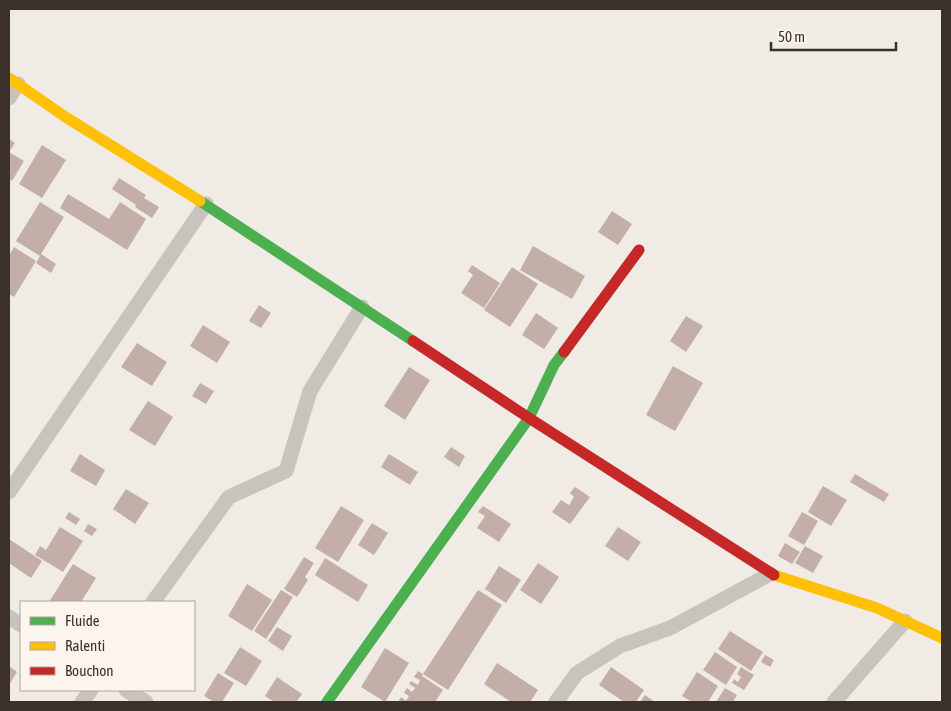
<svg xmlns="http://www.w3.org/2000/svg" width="951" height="711" font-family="'Asap Condensed',sans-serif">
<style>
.building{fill:#c3afa7}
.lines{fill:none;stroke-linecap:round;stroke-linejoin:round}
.street{stroke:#c9c3be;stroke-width:15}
.fast{stroke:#4caf50;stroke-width:11}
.slow{stroke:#ffc107;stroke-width:11}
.jam{stroke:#c62828;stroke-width:11}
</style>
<rect width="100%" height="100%" fill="#f0ebe5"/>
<g class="building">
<path d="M9,139L15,143L9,152L24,161L12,181L9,179Z"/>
<path d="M42,145L66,160L42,198L19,184Z"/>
<path d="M119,178L146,195L144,198L159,207L152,218L135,207L136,205L112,189Z"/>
<path d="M68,194L109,219L120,202L146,219L127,250L60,208Z"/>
<path d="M40,202L64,217L41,254L56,264L51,273L36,263L40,256L16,241Z"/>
<path d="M612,211L632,224L618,245L598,232Z"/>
<path d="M533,246L585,276L572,299L520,270Z"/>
<path d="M14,247L36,261L14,297L9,294V256Z"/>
<path d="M472,265L500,283L484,308L461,293L473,275L468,271Z"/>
<path d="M512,267L538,284L510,327L484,310Z"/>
<path d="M259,305L271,313L261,328L249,321Z"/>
<path d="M536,313L558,328L544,349L522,335Z"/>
<path d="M686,316L703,326L686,352L670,341Z"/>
<path d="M203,325L230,342L217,363L190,346Z"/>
<path d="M137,343L167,362L152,386L121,367Z"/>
<path d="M673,366L703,383L675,431L646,415Z"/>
<path d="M409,367L430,380L405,420L384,406Z"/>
<path d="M200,383L214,391L206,404L192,396Z"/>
<path d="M148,401L173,417L155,446L129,430Z"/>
<path d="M451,447L465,456L459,467L444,457Z"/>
<path d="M80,454L105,470L96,486L70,471Z"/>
<path d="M389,454L418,472L410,485L381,467Z"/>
<path d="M855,474L889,494L884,502L850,482Z"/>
<path d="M823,486L847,500L831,526L808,512Z"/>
<path d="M575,487L590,497L570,524L552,512L561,500L569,505L574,497L570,493Z"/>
<path d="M126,489L149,503L135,524L113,509Z"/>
<path d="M341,506L364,520L338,562L315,548Z"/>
<path d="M483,506L511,524L499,542L477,528L485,516L478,512Z"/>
<path d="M69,512L80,519L76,525L65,518Z"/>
<path d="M802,512L818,521L804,545L788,536Z"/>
<path d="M372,523L388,533L374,555L358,545Z"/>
<path d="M88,524L97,529L92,536L84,531Z"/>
<path d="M60,527L83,541L63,572L35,555L40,546L46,550Z"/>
<path d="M618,527L641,542L628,561L605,546Z"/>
<path d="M9,539L42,561L31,578L9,563Z"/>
<path d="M785,543L800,552L792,564L778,556Z"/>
<path d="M805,546L823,556L813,573L795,563Z"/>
<path d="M304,557L314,563L305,577L308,580L297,597L284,589Z"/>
<path d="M325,558L368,585L358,602L315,575Z"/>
<path d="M538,563L559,577L541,604L520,590Z"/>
<path d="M73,564L96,578L81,602H49Z"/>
<path d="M499,566L521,580L506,603L485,589Z"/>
<path d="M247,584L272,600L252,631L228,616Z"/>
<path d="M281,590L293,597L266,639L254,631Z"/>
<path d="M478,590L502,605L448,690L423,674Z"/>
<path d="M277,627L292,636L283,651L268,641Z"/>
<path d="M730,631L763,652L751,671L718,649Z"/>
<path d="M240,647L262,661L246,686L224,673Z"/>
<path d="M385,648L409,663L385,702L361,687Z"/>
<path d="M715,652L737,667L726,685L703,670Z"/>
<path d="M765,655L774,660L770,667L761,662Z"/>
<path d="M497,663L538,690L530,702H511L484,684Z"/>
<path d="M9,666L17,672L9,685Z"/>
<path d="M611,667L644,690L636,702H624L599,685Z"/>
<path d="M741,667L754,675L744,690L732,683L734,679L738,682L741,677L737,674Z"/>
<path d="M418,671L423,674L422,676L443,690L435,702H398L401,697L406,701L409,696L404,693L407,688L412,692L415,688L409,684L411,681L418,685L420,680L414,677Z"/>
<path d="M697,672L718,686L708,702H692L682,696Z"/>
<path d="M218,673L234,683L222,702H214L204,696Z"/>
<path d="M277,677L302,694L296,702H274L265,696Z"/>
<path d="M725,688L737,695L733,702H716Z"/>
<path d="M645,695L655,702H640Z"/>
</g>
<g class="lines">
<g class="street">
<path d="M9,98L18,84"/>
<path d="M9,492L206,204"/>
<path d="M153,602L229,497L286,471L310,391L362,307"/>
<path d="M9,617L21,625"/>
<path d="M126,690L146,702"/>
<path d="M82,702L91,690"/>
<path d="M556,702L577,673L620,646L670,628L770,574"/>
<path d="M834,702L905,621"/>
</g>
<g class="fast">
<path d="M200,201L413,341"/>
<path d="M327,702L529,418L554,365L564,352"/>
</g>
<g class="slow">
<path d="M9,78L64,116L200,201"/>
<path d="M774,575L877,608L942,638"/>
</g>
<g class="jam">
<path d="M413,341L529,418L774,575"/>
<path d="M564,352L639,250"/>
</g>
</g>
<rect width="951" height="711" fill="none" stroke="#3b302b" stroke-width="20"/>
<rect x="20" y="601" width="175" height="90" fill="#fbf5ee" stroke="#aea6a0"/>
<rect x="30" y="617" width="25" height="8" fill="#4caf50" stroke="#aea6a0"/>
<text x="65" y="626" font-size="15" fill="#3b302b">Fluide</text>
<rect x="30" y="642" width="25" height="8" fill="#ffc107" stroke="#aea6a0"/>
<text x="65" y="651" font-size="15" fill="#3b302b">Ralenti</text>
<rect x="30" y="667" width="25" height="8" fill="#c62828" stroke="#aea6a0"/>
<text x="65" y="676" font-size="15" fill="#3b302b">Bouchon</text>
<path d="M771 42v8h125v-8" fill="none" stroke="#3b302b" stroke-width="2.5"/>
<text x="778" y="42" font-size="15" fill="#3b302b" stroke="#fbf5ee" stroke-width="4" paint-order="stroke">50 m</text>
</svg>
